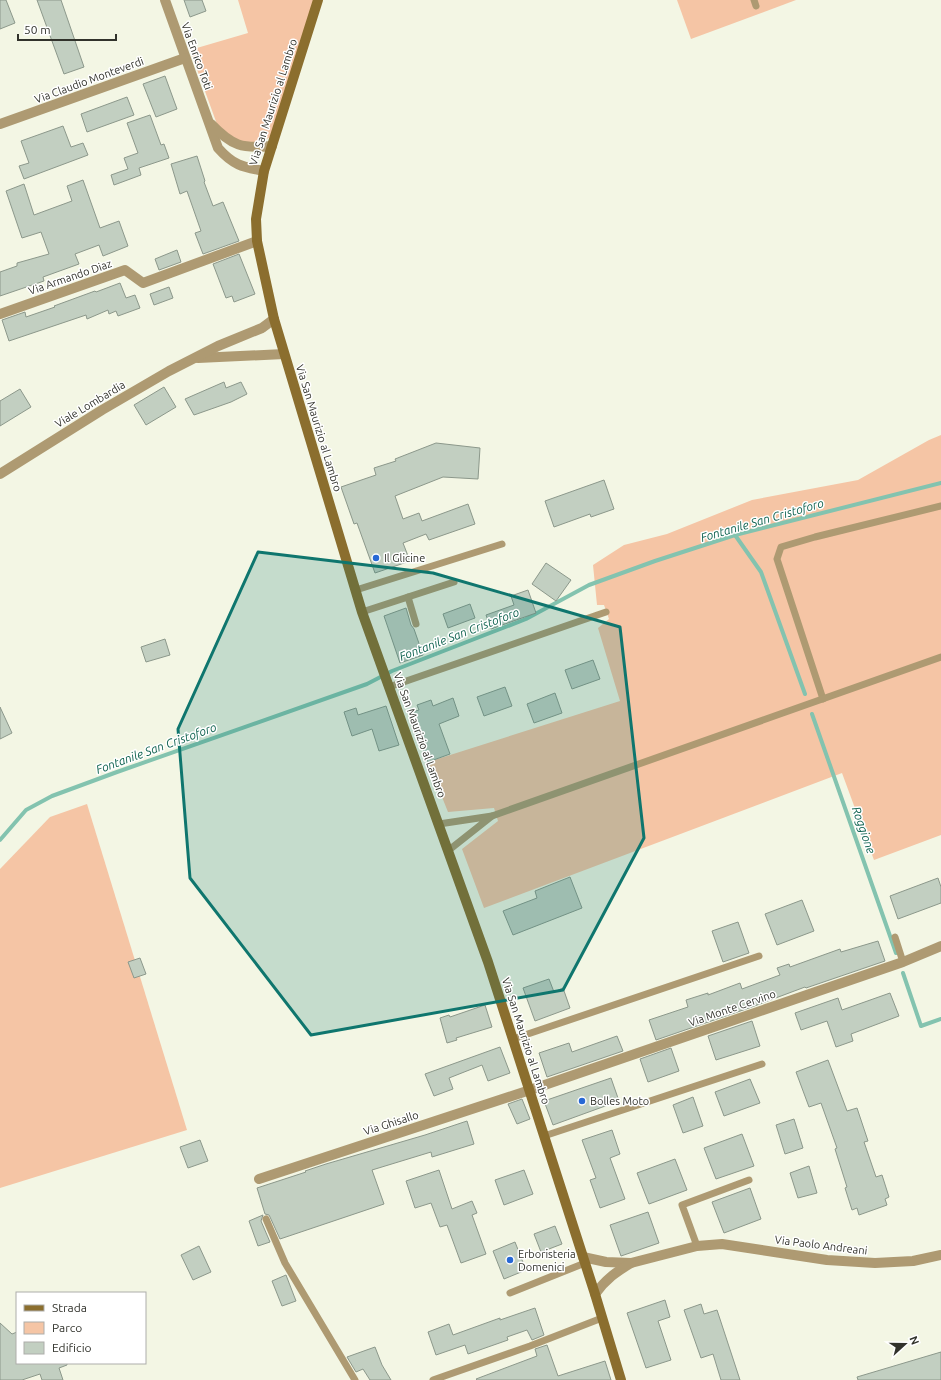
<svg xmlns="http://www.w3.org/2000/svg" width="941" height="1380" font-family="Ubuntu,sans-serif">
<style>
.green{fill:#f5c5a5}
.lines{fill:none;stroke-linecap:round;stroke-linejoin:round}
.stream{stroke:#83c3af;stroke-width:4}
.building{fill:#c2cfc1;stroke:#8c988b}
.service{stroke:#ae9a72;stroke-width:7}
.minor{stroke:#ae9a72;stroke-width:10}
.tertiary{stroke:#ae9a72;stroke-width:10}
.secondary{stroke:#8b6e2e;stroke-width:10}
.marked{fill:#0f766e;fill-opacity:0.2;stroke:#0f766e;stroke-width:3;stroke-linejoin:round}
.poi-dot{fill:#2768d5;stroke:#fff;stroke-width:1.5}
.labels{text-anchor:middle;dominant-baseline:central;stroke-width:3;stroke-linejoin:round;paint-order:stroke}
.street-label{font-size:11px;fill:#31322b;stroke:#fff}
.poi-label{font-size:11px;fill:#31322b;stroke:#fff;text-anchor:start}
.water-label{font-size:12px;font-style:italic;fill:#106350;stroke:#fff}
</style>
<rect width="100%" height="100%" fill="#f3f6e4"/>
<g class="green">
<path d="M238,0H314L271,137L260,142L243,144L218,127L190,50L248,33Z"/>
<path d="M677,0H796L691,39Z"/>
<path d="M941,435V835L874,860L842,773L484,908L462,849L498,821L494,808L448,812L428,762L620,701L598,628L609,619L604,605H597L593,565L624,545L667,534L752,500L858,480L929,440Z"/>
<path d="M87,804L187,1130L0,1188V869L50,817Z"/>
</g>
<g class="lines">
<g class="stream">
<path d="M735,535L761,572L805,694"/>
<path d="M812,714L896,953"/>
<path d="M0,840L26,810L52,796L117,772L367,684L392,671L526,619L589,585L655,561L735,535L941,483"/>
<path d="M903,973L921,1026L941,1019"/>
</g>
</g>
<g class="building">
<path d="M0,0H6L15,23L0,29Z"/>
<path d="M37,0H61L84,67L64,74Z"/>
<path d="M184,0H202L206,11L190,17Z"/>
<path d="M165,76L177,109L156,117L143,84Z"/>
<path d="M127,97L134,115L87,132L81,114Z"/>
<path d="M150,115L161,145L164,144L169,158L139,168L141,175L114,185L111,175L128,169L124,158L138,153L127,123Z"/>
<path d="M63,126L71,147L83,143L88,155L24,179L19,166L29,163L21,141Z"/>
<path d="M197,156L205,181L204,182L213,206L223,202L239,241L203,254L195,233L201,231L187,191L180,194L171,164Z"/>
<path d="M83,180L100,228L119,221L128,246L103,256L99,245L75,254L79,264L43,277L44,281L0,296V272L17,266V263L49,254L41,232L22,238L6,191L24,184L34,215L72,201L67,186Z"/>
<path d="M177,250L181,262L159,270L155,259Z"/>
<path d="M239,254L255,294L234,302L232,296L226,298L213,264Z"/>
<path d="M120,283L126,298L135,295L140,308L118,316L116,311L109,314L108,310L87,319L86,315L9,341L2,320L25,312L26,317L55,307L54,306L95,291L96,292Z"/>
<path d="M169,287L173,298L154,305L150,294Z"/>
<path d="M224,382L226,388L241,382L247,394L231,402L194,415L185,399Z"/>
<path d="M164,387L176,407L146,425L134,405Z"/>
<path d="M20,389L31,407L0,426V401Z"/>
<path d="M436,443L480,448L478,479L443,477L395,496L403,519L419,513L422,521L468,504L475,524L429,540L426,534L403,543L410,561L375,573L357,523L354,524L341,487L376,475L374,468L396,461L395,459Z"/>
<path d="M604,480L614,509L591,517L590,514L554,527L545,501Z"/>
<path d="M546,563L571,580L556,601L532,584Z"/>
<path d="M528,590L536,613L491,629L486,615L514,605L511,596Z"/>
<path d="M470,604L475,618L448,628L443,614Z"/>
<path d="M406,608L411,625L414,629L423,655L400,663L384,616Z"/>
<path d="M165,639L170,655L146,662L141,647Z"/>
<path d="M593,660L600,679L572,689L565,670Z"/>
<path d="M505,687L512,706L484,716L477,697Z"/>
<path d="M555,693L562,713L534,723L527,704Z"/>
<path d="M453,698L459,716L439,724L450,754L428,762L409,713L419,710L417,705L431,700L433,706Z"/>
<path d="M386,706L399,745L379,751L372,729L352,736L344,712L356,708L358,715Z"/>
<path d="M0,707L12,733L0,739Z"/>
<path d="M570,877L582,908L513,935L503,911L537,898L535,891Z"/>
<path d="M938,878L941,887V903L898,919L890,896Z"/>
<path d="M802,900L814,931L777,945L765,914Z"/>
<path d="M738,922L749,953L723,962L712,931Z"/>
<path d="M878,941L885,961L806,988L805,987L749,1008L656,1040L649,1020L688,1007L686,1000L708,993V995L740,983L742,989L780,975L777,968L789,964L790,967L840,949L841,952Z"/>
<path d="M140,958L146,974L134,978L128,962Z"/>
<path d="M549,979L554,992L563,988L570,1008L535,1021L523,988Z"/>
<path d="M890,993L899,1016L851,1034L853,1041L836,1047L827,1021L801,1030L795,1013L838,998L842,1010Z"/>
<path d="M485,1005L492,1027L456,1038L457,1040L447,1043L440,1018L449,1015L450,1017Z"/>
<path d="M752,1021L760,1046L716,1060L708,1036Z"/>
<path d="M617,1036L623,1051L547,1077L539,1053L569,1043L572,1052Z"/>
<path d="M500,1047L510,1073L488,1081L482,1065L449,1078L453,1089L434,1096L425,1074Z"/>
<path d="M671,1048L679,1071L648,1082L640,1059Z"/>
<path d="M828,1060L847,1111L857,1108L868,1141L864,1142L876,1177L882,1175L889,1197L885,1199L887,1205L859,1215L857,1208L852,1210L845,1188L847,1187L835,1149L837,1148L821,1103L809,1107L796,1072Z"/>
<path d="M611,1078L619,1101L553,1125L544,1101Z"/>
<path d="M750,1079L760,1103L724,1116L715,1092Z"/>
<path d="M693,1097L703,1126L683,1133L673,1105Z"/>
<path d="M522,1099L530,1119L517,1124L508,1104Z"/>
<path d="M794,1119L803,1148L785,1154L776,1125Z"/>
<path d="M467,1121L474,1144L432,1157L431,1152L372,1170L384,1204L280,1239L270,1217L269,1215L265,1214L257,1188L306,1172L305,1171L326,1164L425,1135Z"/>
<path d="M612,1130L620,1154L610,1158L625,1199L600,1208L590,1180L596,1178L582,1140Z"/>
<path d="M742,1134L754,1166L716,1179L704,1148Z"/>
<path d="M200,1140L208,1161L188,1168L180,1147Z"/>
<path d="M675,1159L687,1190L649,1204L637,1173Z"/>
<path d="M809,1166L817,1193L798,1198L790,1173Z"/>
<path d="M439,1170L452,1209L472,1201L477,1213L472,1215L486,1254L461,1263L447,1225L440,1227L431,1203L415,1208L406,1181Z"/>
<path d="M524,1170L533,1194L504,1205L495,1180Z"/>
<path d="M750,1188L761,1219L724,1233L712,1202Z"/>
<path d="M648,1212L659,1243L621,1256L610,1225Z"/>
<path d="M263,1215L261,1221L270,1242L258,1246L249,1221Z"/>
<path d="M555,1226L562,1244L541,1252L534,1234Z"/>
<path d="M515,1242L526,1270L504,1279L493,1251Z"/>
<path d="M199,1246L211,1272L193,1280L181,1255Z"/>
<path d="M286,1275L296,1301L282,1306L272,1281Z"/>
<path d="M665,1300L670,1317L658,1321L671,1360L646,1368L627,1313Z"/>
<path d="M701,1304L704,1314L717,1310L740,1380H721L713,1354L701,1358L684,1310Z"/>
<path d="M535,1308L544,1335L532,1340L527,1330L507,1337L508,1340L468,1354L465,1345L436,1355L428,1332L449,1324L453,1335L500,1318V1320Z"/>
<path d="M0,1323L12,1334L17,1332V1363H67V1365L59,1368L63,1380H42L40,1374L22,1380H0Z"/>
<path d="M547,1345L558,1376L605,1361L611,1380H477L476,1379L537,1356L535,1349Z"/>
<path d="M375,1347L382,1365L391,1380H370L363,1369L356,1372L347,1357Z"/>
<path d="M941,1352V1380H858L857,1377Z"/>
</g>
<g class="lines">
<g class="service">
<path d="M754,0L756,6"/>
<path d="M356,590L502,544"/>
<path d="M408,597L416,624"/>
<path d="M362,612L454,582"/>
<path d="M389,687L606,612"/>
<path d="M823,699L777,559L781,547L815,537L941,506"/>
<path d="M492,816L941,657"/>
<path d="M439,824L492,816L449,850"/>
<path d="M895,937L903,962"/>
<path d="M513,1039L759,956"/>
<path d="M544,1136L762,1064"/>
<path d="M266,1219L285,1263L355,1380"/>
<path d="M697,1246L682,1205L749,1180"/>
<path d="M510,1293L585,1263"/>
<path d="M433,1380L530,1346L602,1318"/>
</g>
<g class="minor">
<path d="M165,0L218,148C233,165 242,167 264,171"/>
<path d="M0,124L185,58"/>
<path d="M211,124C232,146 242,149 272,146"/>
<path d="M0,314L125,270L143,283L257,241"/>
<path d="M259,1179L530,1090L903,962L941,946"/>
<path d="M583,1257L606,1262L631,1263L697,1246L722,1244L827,1260L875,1263L913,1261L941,1255"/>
<path d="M595,1294C606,1279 616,1272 631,1263"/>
</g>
<g class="tertiary">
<path d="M198,358L284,354"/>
<path d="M0,474L102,410L169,371L218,346L262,328L274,319"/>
</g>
<path class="secondary" d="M318,0L264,171L256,219L257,241L274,319L362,612L488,962L595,1294L621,1380"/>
</g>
<path class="marked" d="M258,552L433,573L620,627L644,838L563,990L311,1035L190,878L178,729Z"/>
<g class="poi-dot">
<circle cx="376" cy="558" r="4"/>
<circle cx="582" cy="1101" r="4"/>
<circle cx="510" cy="1260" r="4"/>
</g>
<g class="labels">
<g class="street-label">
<text transform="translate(197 56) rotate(70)">Via Enrico Toti</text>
<text transform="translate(89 80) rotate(-20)">Via Claudio Monteverdi</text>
<text transform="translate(273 102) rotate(-72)">Via San Maurizio al Lambro</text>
<text transform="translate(70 277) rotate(-19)">Via Armando Diaz</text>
<text transform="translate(90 404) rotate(-31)">Viale Lombardia</text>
<text transform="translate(319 428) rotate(73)">Via San Maurizio al Lambro</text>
<text transform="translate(420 735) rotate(70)">Via San Maurizio al Lambro</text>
<text transform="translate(732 1008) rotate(-19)">Via Monte Cervino</text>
<text transform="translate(526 1041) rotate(72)">Via San Maurizio al Lambro</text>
<text transform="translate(391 1123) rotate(-18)">Via Ghisallo</text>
<text transform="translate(821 1245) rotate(7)">Via Paolo Andreani</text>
</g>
<g class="poi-label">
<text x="384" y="558">Il Glicine</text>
<text x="590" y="1101">Bolles Moto</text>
<text x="518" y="1254">Erboristeria<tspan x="518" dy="13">Domenici</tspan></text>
</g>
<g class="water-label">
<text transform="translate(762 520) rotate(-16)">Fontanile San Cristoforo</text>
<text transform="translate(459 634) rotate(-21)">Fontanile San Cristoforo</text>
<text transform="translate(156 748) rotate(-20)">Fontanile San Cristoforo</text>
<text transform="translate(864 830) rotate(71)">Roggione</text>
</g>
</g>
<rect x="16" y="1292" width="130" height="72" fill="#ffffff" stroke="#adadaa"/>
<rect x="24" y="1305" width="20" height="6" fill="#8b6e2e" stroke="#adadaa"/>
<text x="52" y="1312" font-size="12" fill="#31322b">Strada</text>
<rect x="24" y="1322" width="20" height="12" fill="#f5c5a5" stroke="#adadaa"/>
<text x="52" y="1332" font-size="12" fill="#31322b">Parco</text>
<rect x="24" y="1342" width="20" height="12" fill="#c2cfc1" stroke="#adadaa"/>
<text x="52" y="1352" font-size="12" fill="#31322b">Edificio</text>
<g transform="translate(905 1344) rotate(69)" stroke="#ffffff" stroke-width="3" paint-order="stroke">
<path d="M0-3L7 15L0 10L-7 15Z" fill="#31322b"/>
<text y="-6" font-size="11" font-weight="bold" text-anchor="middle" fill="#31322b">N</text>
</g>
<path d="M18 34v6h98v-6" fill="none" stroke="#31322b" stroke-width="2"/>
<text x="24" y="34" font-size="12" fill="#31322b" stroke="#ffffff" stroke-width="3" paint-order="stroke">50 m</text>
</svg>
